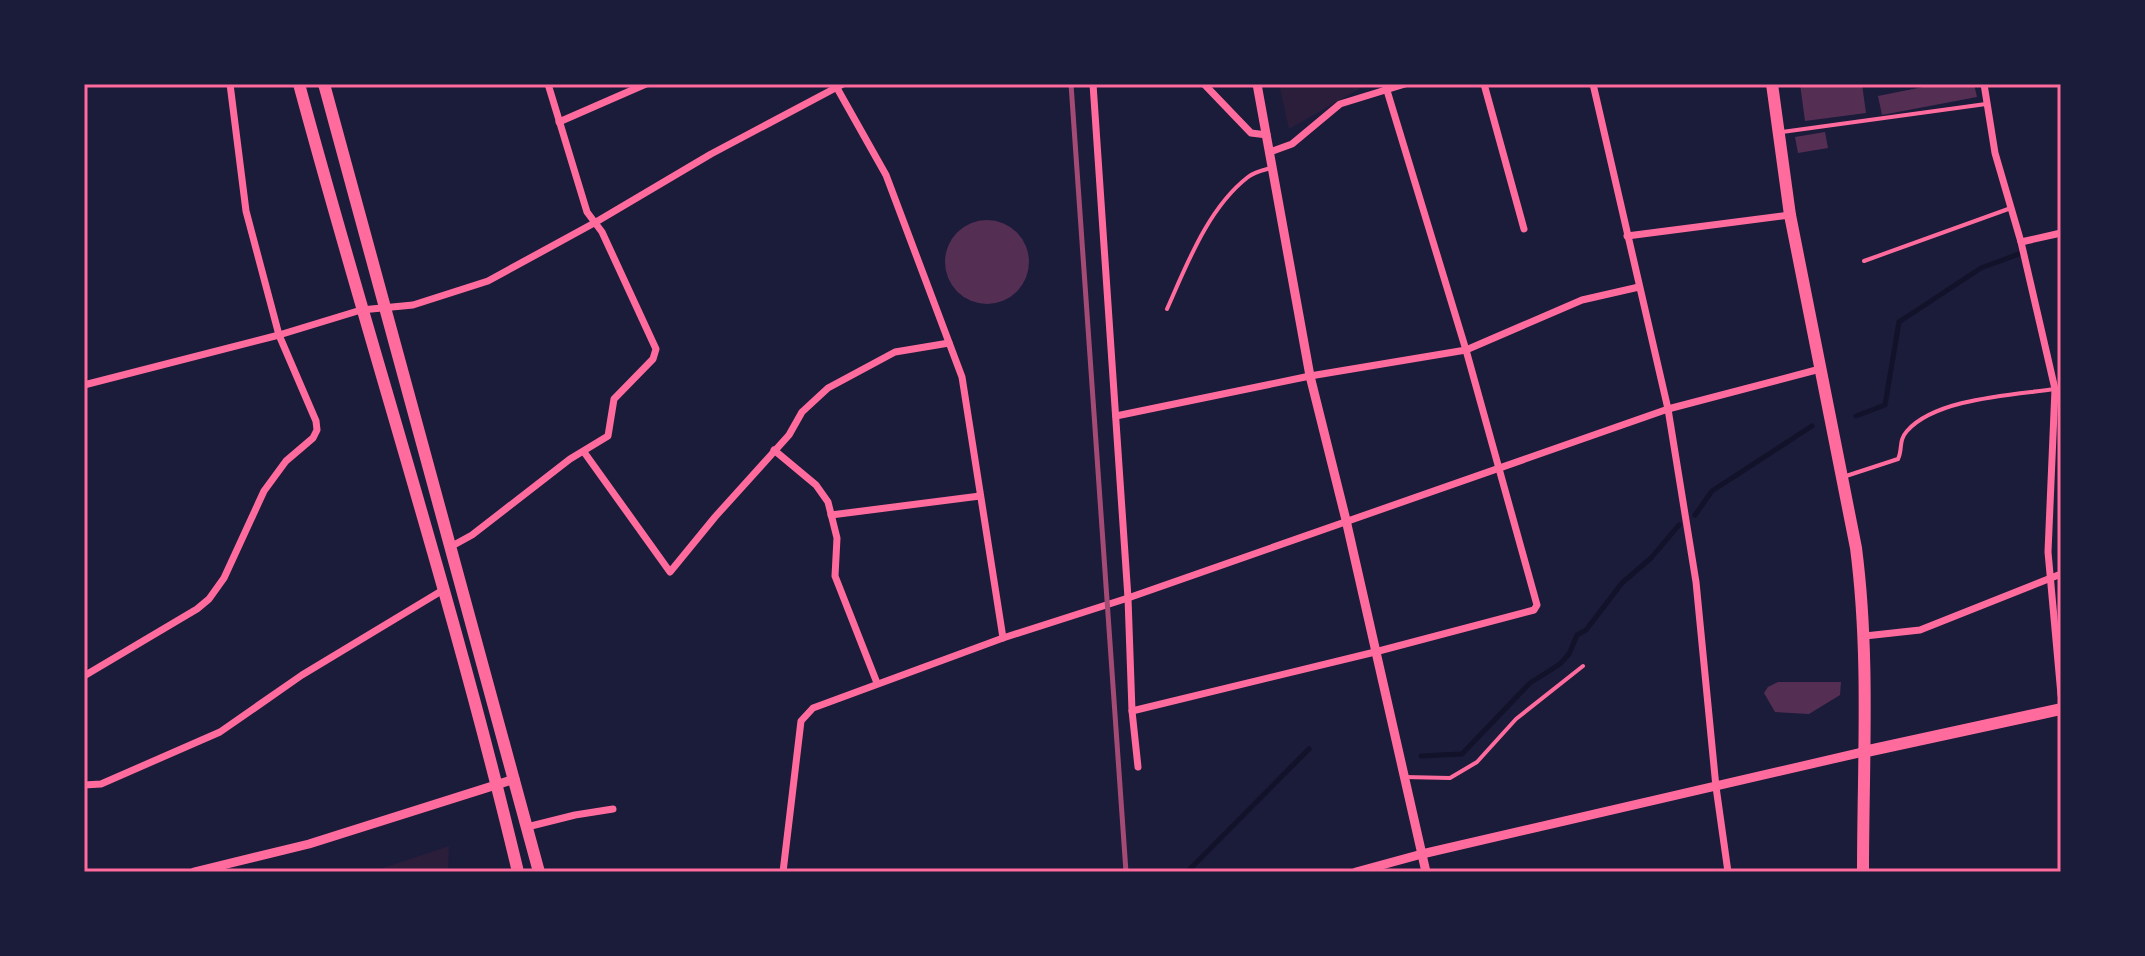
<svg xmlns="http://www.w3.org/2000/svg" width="2145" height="956" font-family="Manrope,sans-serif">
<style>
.green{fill:#2a1e3b}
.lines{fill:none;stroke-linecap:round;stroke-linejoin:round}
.stream{stroke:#12122b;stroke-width:5}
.building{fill:#542f53}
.service{stroke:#ff6b9d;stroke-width:4}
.minor{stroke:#ff6b9d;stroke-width:7}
.tertiary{stroke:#ff6b9d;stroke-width:9}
.primary{stroke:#ff6b9d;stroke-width:12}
.trunk{stroke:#ff6b9d;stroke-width:12}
.rail{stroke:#a44b75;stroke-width:5}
.neatline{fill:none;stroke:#ff6b9d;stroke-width:3}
</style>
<rect width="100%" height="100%" fill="#1b1b3a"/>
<g class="green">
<path d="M1279,84H1368L1289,129Z"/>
<path d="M449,846L448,872H371Z"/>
</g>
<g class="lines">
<g class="stream">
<path d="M1856,416L1885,405L1899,322L1981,268L2019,254"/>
<path d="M1695,515L1712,491L1812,426"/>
<path d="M1421,756L1462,754L1530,683L1560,664L1569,654L1577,635L1586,630L1622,583L1651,558L1679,525"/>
<path d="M1187,872L1309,749"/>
</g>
</g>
<g class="building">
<path d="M1800,84H1862L1866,113L1805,121Z"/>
<path d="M1938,84H1974L1977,97L1882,115L1878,96Z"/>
<path d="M1825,132L1828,148L1798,153L1795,137Z"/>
<circle cx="987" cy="262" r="42"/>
<path d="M1778,682H1841L1840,695L1809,714L1775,712L1764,693L1768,687Z"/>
</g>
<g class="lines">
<g class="service">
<path d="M1782,132L1986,104"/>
<path d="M1864,261L2011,208"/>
<path d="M1167,309C1187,264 1208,208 1248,177C1254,172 1264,170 1271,168"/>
<path d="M1843,477L1898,459C1903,449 1898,441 1907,431C1936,398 2014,395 2055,389"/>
<path d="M1404,777L1450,778L1477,762L1516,719L1583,666"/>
</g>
<g class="minor">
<path d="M1093,84L1128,598L1132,711L1375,652L1534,610L1537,605L1466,350L1385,84"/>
<path d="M1204,84L1251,133L1267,135"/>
<path d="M1484,84L1524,229"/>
<path d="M1593,84L1668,409L1696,582L1716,787L1728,872"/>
<path d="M1984,84L1995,153L2021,242L2055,389L2048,552L2061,695"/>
<path d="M837,88L886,175L962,377L1003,638"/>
<path d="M559,122L646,84"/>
<path d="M1270,152L1292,144L1340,104L1405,84"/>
<path d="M1627,236L1790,215"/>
<path d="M2021,242L2061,233"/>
<path d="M84,385L279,335L361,310L413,305L488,281L596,222L711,154L843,84"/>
<path d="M1116,416L1310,376L1466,350L1582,300L1639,287"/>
<path d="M774,450L816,485L828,502L837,538L835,576L877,683"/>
<path d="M584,452L670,572L715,517L789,435L802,412L828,388L895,352L949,343"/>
<path d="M831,515L980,496"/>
<path d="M452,546L472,535L570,459L608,436L614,399L653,359L656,349L602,232L587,212L548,84"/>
<path d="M1865,636L1920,630L2061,574"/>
<path d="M84,676L197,609L209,599L224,578L264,491L286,461L313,438L317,430L316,421L279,335L246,211L230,84"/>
<path d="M1132,711L1138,767"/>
<path d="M84,785L101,784L220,732L302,675L443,590"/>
<path d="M527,827L575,815L613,809"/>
<path d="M783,872L801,721L813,708L1003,638L1128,598L1668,409L1820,369"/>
</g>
<g class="tertiary">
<path d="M1257,84L1310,376L1346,520L1426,872"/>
<path d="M194,872L309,844L515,779"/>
<path d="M1356,872L1422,854L1863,752"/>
</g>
<path class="primary" d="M1863,752L2061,709"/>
<g class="trunk">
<path d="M299,84C370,347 455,607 518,872"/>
<path d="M324,84L539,872"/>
<path d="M1772,84L1790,215L1856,548C1870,656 1863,763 1863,872"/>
</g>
<path class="rail" d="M1071,84L1126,872"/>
</g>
<rect width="2145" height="956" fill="none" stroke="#1b1b3a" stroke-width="172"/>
<rect x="86" y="86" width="1973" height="784" class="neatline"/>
</svg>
